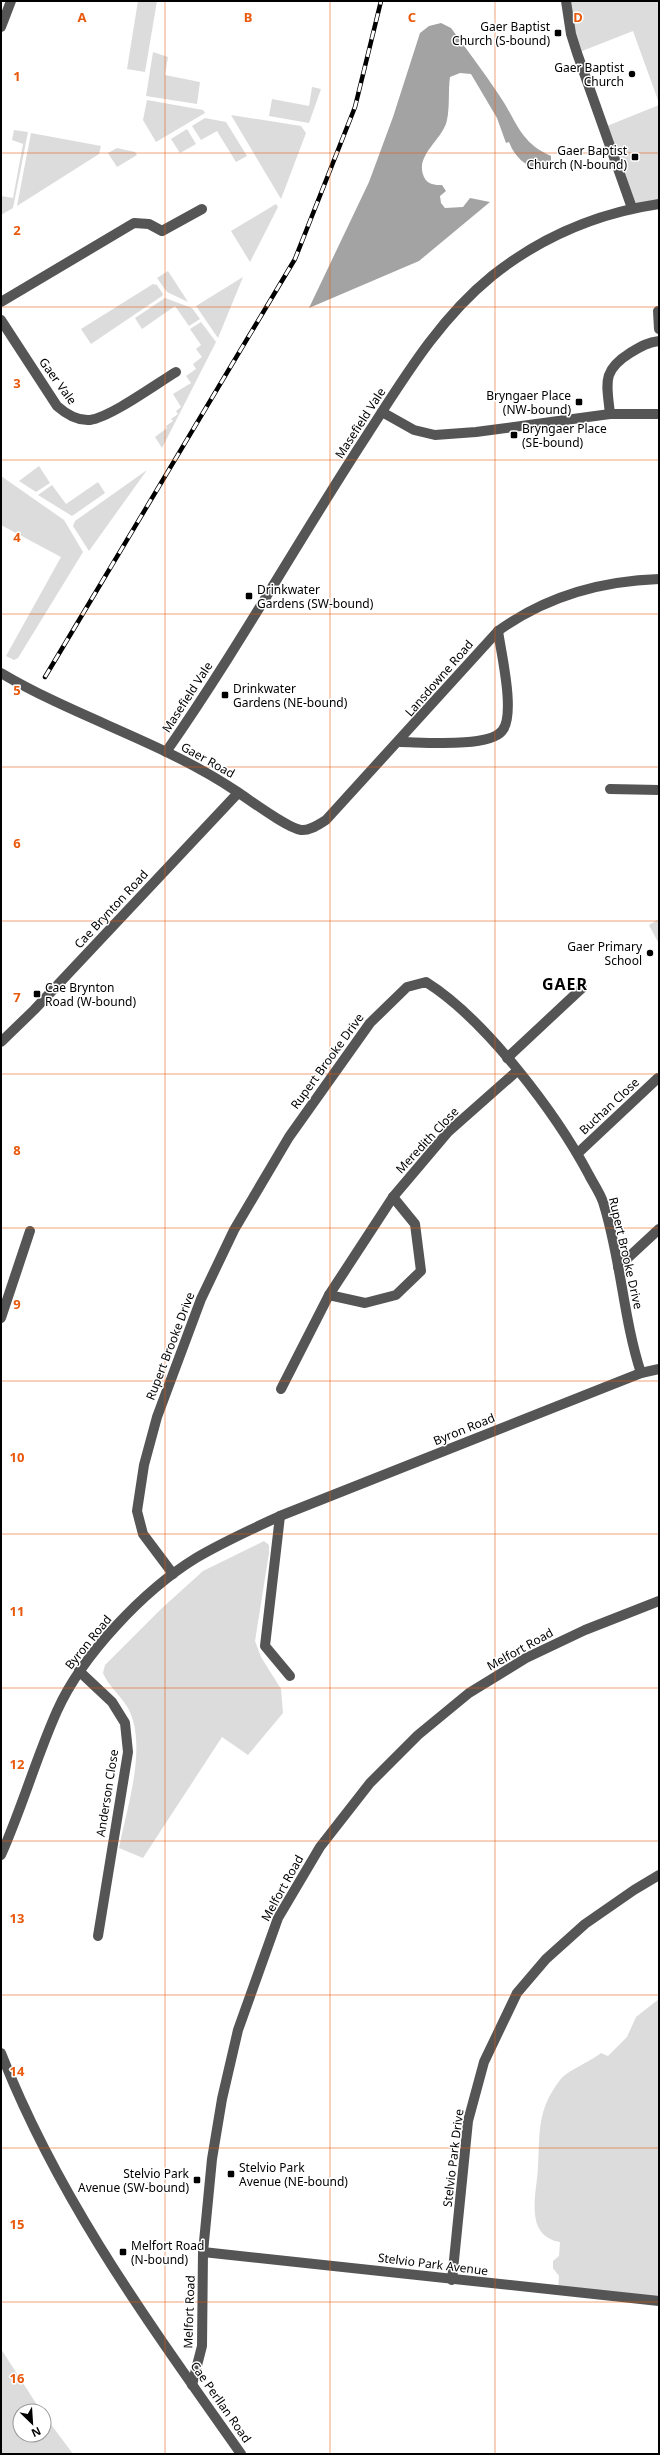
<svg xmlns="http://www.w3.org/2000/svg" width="660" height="2455" font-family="'Noto Sans',sans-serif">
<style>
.green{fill:#dcdcdc}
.water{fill:#a3a3a3}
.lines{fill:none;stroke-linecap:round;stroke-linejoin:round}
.minor{stroke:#555;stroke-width:10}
.rail-casing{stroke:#000;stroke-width:4.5}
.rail{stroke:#fff;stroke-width:3;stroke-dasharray:9;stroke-linecap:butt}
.grid{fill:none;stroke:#e8590c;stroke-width:1;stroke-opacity:0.55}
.poi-dot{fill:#000;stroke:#fff;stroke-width:1.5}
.labels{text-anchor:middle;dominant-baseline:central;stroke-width:3;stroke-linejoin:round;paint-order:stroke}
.poi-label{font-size:12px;fill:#000;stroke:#fff;text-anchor:end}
.street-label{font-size:12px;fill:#000;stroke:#fff}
.district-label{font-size:16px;font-weight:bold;letter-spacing:1px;fill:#000;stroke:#fff}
.grid-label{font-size:13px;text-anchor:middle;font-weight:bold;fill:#e8590c;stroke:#fff;stroke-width:3;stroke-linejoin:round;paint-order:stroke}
</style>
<rect width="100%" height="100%" fill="#fff"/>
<g class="green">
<path d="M138,1H157L145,72L127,69Z"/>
<path d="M566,1H659V103L633,31L577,53Z"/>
<path d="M153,52L168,57L165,75L200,82L197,104L146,96Z"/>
<path d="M312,87L321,89L309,123L269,116L272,99L309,106Z"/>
<path d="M147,100L203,110L205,113L156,142L143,120Z"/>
<path d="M659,105V204L632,208L602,128Z"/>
<path d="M231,115L301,126L306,133L281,199Z"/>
<path d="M205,118L226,122L247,156L236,162L217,131L201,140L192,126Z"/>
<path d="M187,129L196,144L180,153L171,139Z"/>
<path d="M14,130L28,132L13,208L1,215V196L13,198L23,144L12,140Z"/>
<path d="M31,133L101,146L99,154L17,206Z"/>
<path d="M117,148L135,152L137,155L117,167L108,153Z"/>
<path d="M276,204L278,207L250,262L231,231Z"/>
<path d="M168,271L188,302L167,292L157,278Z"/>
<path d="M243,277L218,338L196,306Z"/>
<path d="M153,284L157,285L163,294L162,296L91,344L81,329Z"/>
<path d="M165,298L192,308L200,319L189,326L175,306L142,329L135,318Z"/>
<path d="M201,322L216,342L162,448L155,437L167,428L166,426L173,421L171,419L178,414L176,411L181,407L173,394L191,383L186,376L196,369L193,364L202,357L196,349L201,345L190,329Z"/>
<path d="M39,466L50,483L36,492L19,481Z"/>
<path d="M147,470L89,551L73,526L75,521Z"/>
<path d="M1,476L64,520L83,552L18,658L14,660L6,656L61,557L1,525Z"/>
<path d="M98,482L105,493L72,516L38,495L52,485L66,504Z"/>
<path d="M659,919V944L649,925Z"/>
<path d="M264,1541L269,1545V1553L255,1641L261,1657L281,1689L283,1713L248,1755L222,1737L143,1858L119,1848C127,1807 148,1746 128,1708C121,1696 109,1687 103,1673L105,1665L161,1609L203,1571Z"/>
<path d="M659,1999V2301L558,2290L559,2276L553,2268V2261L559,2256L560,2242C523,2236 537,2192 538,2167C540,2131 537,2110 560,2080C568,2070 590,2062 601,2053L608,2056L627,2037L636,2017Z"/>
<path d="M1,2349L41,2411H20V2435H44V2415L73,2454H1Z"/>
</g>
<path class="water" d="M441,23L451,28C467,50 484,72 499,95C517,121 519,142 551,156V165C532,174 516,160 509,142L506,143L497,118L471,74L460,73L450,77C448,91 450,106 447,120C443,140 414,155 424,177C428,185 435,185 442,185L446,191L440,196L441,203L445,208L463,207L470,198L490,202L419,261L309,308L369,182L393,117L420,33L429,26Z"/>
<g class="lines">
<g class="minor">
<path d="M566,1L571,34L577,53L632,208"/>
<path d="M1,27L11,1"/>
<path d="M1,302L134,223L149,224L162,231L202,209"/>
<path d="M658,311L659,329"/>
<path d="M1,320L57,406C66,414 77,421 90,420C111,417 156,384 176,372"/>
<path d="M382,412L414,430L435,435L476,432L610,414H659"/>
<path d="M610,414C607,384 601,371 630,353C640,347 648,342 659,341"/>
<path d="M1,673C77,718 163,742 236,791C250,800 287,828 301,830C310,831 319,824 326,820L498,631C545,597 601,581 659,579"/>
<path d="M400,742C421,742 488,748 502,731C516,715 501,653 498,631"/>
<path d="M166,752C238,649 299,539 367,435C404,378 439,319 492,276C541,237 598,213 659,204"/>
<path d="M610,789L659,790"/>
<path d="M1,1042L34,1010L238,793"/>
<path d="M507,1058L582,988"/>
<path d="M578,1153L658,1078"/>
<path d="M618,1267L659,1229"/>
<path d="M329,1295L365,1303L396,1295L421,1271L415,1224L393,1197"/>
<path d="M1,1318L30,1231"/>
<path d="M281,1389L329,1295L393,1197L448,1132L517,1071"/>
<path d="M280,1516L265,1646L290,1676"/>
<path d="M173,1574L143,1534L137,1511L144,1465L157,1417L201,1299L234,1230L289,1137L370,1023L407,987L426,982C485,1019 556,1113 589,1175C593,1183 600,1193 603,1202C621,1258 623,1318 641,1373"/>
<path d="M79,1671L112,1702L125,1723L128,1752L98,1936"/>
<path d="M1,1855C22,1808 36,1758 57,1711C82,1655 144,1590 196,1558C223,1542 252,1529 280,1516L641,1373L659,1369"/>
<path d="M1,2053C59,2201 151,2326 241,2454"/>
<path d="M203,2252L659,2301"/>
<path d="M452,2280L468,2121L484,2062L517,1993L546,1959L585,1924L634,1890L659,1875"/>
<path d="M192,2385L202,2346L203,2252L212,2159L222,2099L238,2030L278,1918L320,1847L370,1783L418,1735L469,1693L526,1658L585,1630L659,1601"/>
</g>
<defs>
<path id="rail" d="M45,677L295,259L355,107L381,1"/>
</defs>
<use href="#rail" class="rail-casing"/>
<use href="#rail" class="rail"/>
</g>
<path class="grid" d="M165,1V2454M330,1V2454M495,1V2454M1,153H659M1,307H659M1,460H659M1,614H659M1,767H659M1,921H659M1,1074H659M1,1228H659M1,1381H659M1,1534H659M1,1688H659M1,1841H659M1,1995H659M1,2148H659M1,2302H659"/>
<g class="poi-dot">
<rect x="554" y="29" width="8" height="8" rx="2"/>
<circle cx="632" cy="74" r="4"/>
<rect x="631" y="153" width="8" height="8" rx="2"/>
<rect x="575" y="398" width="8" height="8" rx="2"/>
<rect x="510" y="431" width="8" height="8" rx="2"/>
<rect x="245" y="592" width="8" height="8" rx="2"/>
<rect x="221" y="691" width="8" height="8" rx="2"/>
<circle cx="650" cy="953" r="4"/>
<rect x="33" y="990" width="8" height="8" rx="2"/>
<rect x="227" y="2170" width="8" height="8" rx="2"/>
<rect x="193" y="2176" width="8" height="8" rx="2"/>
<rect x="119" y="2248" width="8" height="8" rx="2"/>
</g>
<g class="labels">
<g class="poi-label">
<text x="550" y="26">Gaer Baptist<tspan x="550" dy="14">Church (S-bound)</tspan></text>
<text x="624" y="67">Gaer Baptist<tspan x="624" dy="14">Church</tspan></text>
<text x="627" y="150">Gaer Baptist<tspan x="627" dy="14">Church (N-bound)</tspan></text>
<text x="571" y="395">Bryngaer Place<tspan x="571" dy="14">(NW-bound)</tspan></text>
<text x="522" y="428" text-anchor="start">Bryngaer Place<tspan x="522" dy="14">(SE-bound)</tspan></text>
<text x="257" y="589" text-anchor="start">Drinkwater<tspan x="257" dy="14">Gardens (SW-bound)</tspan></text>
<text x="233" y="688" text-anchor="start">Drinkwater<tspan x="233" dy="14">Gardens (NE-bound)</tspan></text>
<text x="642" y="946">Gaer Primary<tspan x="642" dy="14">School</tspan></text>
<text x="45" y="987" text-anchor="start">Cae Brynton<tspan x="45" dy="14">Road (W-bound)</tspan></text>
<text x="239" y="2167" text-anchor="start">Stelvio Park<tspan x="239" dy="14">Avenue (NE-bound)</tspan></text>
<text x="189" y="2173">Stelvio Park<tspan x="189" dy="14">Avenue (SW-bound)</tspan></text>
<text x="131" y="2245" text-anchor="start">Melfort Road<tspan x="131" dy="14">(N-bound)</tspan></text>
</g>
<g class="street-label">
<text transform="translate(58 381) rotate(54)">Gaer Vale</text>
<text transform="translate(360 423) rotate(-57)">Masefield Vale</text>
<text transform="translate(439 678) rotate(-49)">Lansdowne Road</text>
<text transform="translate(187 697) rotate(-57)">Masefield Vale</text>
<text transform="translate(208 760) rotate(29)">Gaer Road</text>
<text transform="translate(111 909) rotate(-47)">Cae Brynton Road</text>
<text transform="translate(327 1061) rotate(-54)">Rupert Brooke Drive</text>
<text transform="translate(609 1106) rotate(-43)">Buchan Close</text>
<text transform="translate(427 1140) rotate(-47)">Meredith Close</text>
<text transform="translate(626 1253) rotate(77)">Rupert Brooke Drive</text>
<text transform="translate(170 1346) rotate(-69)">Rupert Brooke Drive</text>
<text transform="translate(464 1429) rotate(-22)">Byron Road</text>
<text transform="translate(88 1642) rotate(-51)">Byron Road</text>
<text transform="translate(520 1649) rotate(-29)">Melfort Road</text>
<text transform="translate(107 1793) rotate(-81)">Anderson Close</text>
<text transform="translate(282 1888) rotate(-61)">Melfort Road</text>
<text transform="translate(453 2158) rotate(-83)">Stelvio Park Drive</text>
<text transform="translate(433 2264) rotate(7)">Stelvio Park Avenue</text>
<text transform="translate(189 2312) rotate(-88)">Melfort Road</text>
<text transform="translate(221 2402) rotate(55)">Cae Perllan Road</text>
</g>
<g class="district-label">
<text x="565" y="984">GAER</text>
</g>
</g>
<g class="grid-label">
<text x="82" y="22">A</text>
<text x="248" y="22">B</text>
<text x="412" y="22">C</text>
<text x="578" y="22">D</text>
<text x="17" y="81">1</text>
<text x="17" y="235">2</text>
<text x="17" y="388">3</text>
<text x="17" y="542">4</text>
<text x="17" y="695">5</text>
<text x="17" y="848">6</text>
<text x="17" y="1002">7</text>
<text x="17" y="1155">8</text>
<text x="17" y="1309">9</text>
<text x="17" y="1462">10</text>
<text x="17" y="1616">11</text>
<text x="17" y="1769">12</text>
<text x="17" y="1923">13</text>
<text x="17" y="2076">14</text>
<text x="17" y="2229">15</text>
<text x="17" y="2383">16</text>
</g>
<rect width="660" height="2455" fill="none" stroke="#000000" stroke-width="4"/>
<g transform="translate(32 2423) rotate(155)"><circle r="19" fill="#ffffff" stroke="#999999"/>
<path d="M0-3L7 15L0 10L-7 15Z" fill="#000000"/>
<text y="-6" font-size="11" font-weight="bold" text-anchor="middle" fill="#000000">N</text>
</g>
</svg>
